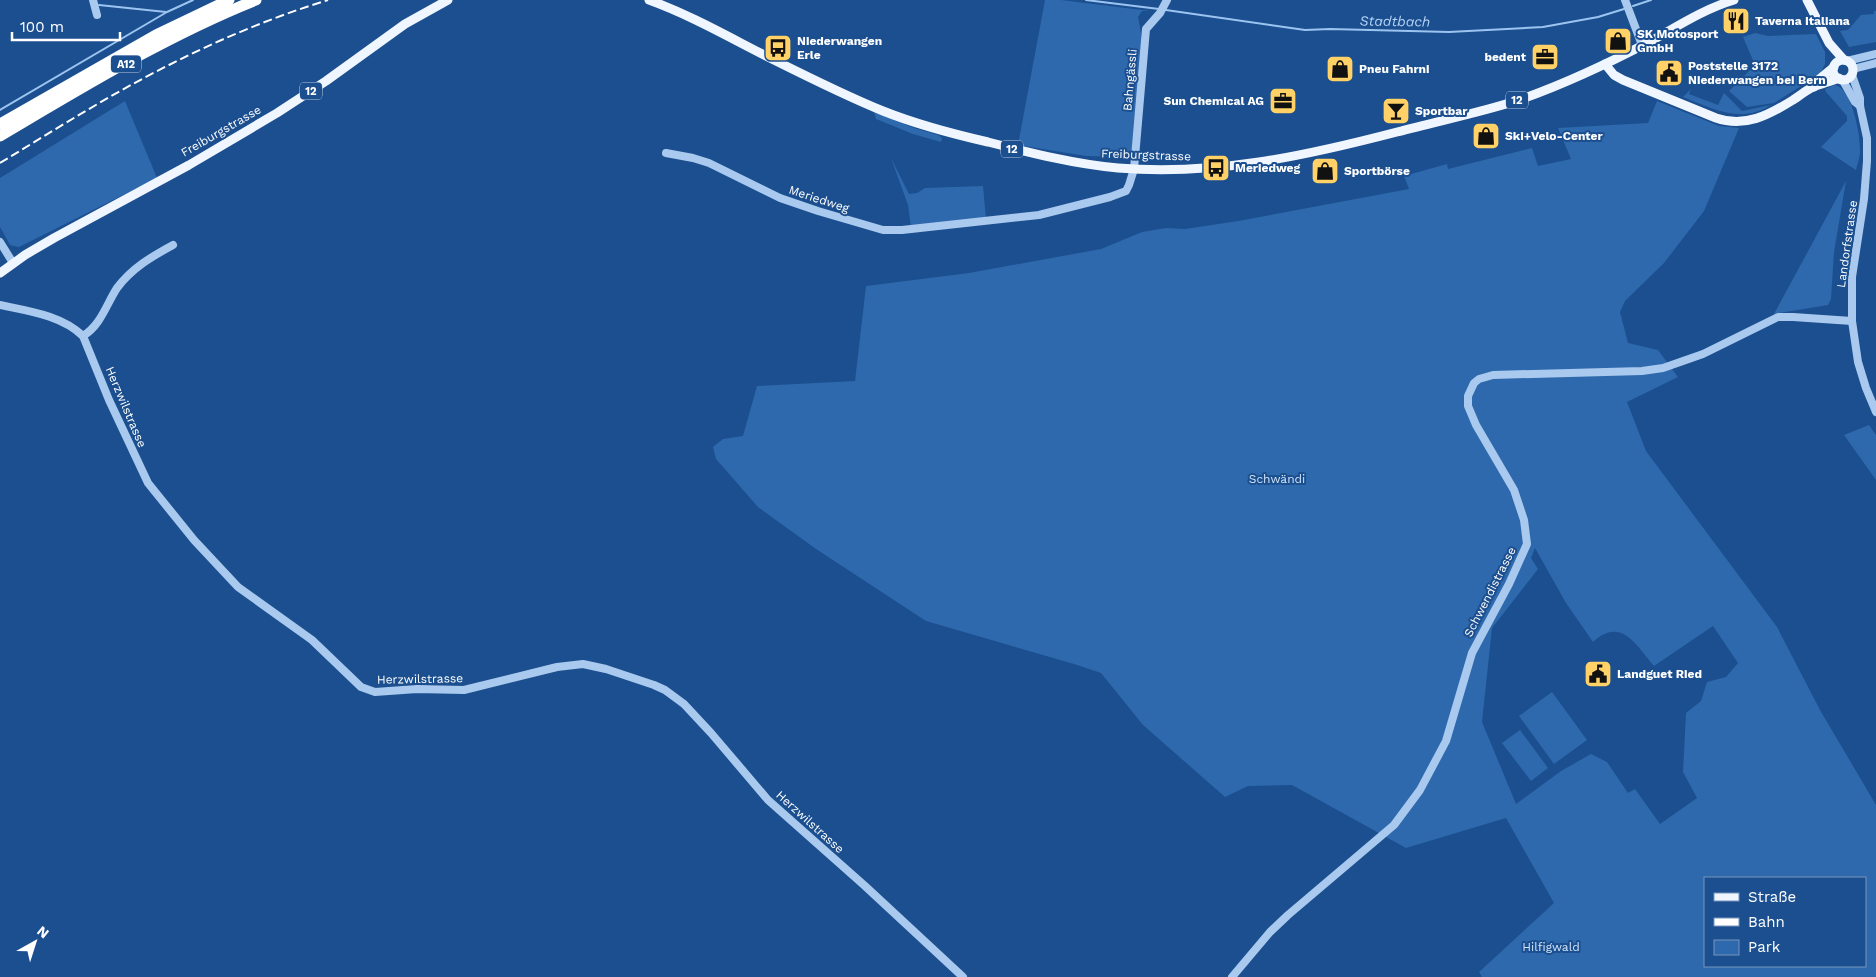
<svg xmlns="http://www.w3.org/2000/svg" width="1876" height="977" font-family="'Work Sans',sans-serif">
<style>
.green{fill:#2e69ad;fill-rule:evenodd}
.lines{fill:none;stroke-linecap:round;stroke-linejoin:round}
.stream{stroke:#9cc4f0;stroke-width:2}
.minor{stroke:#a9c9ee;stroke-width:8}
.major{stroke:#f0f6ff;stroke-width:9}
.highway{stroke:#fff;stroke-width:11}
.rail{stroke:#fff;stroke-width:2;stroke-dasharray:9 4;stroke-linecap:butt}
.labels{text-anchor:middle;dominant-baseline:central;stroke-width:4;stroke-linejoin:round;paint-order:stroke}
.shield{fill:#1b4f8f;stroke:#bbcadd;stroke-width:1}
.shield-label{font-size:11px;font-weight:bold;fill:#fff}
.poi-label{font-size:12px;font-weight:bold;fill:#fff;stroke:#1b4f8f;text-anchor:start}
.street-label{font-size:12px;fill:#fff;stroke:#1b4f8f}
.park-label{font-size:12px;fill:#cfe3fa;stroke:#1b4f8f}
.water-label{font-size:14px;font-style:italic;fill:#b5d3f5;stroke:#1b4f8f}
</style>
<rect width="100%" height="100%" fill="#1b4f8f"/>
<g class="green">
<path d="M1045,0H1061L1150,11H1142L1138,17L1142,38L1133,149L1130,154L1126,157L1086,156L1018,145Z"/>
<path d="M1874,11H1876V42L1849,47L1840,31L1848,30L1861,15L1874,14Z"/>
<path d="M1755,33L1768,36L1816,34L1825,52V64L1820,74L1774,103L1747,107L1729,91L1755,65L1743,37Z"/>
<path d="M1835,85C1853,89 1861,138 1860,154C1859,160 1857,165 1856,170L1821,147L1847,121V116L1826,92L1825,89Z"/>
<path d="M1691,89L1689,94L1718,105L1724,93L1742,111L1771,105C1741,124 1713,109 1683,97Z"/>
<path d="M125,101L157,178L19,247L10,245L0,227V178Z"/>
<path d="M1657,101L1719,126L1739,128L1704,211L1664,263L1625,301L1620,312L1628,343L1658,350L1678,377L1627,402L1646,451L1777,627L1820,710L1876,805V977H1482L1479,972L1554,903L1506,818L1406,848L1292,785L1248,786L1225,797L1143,725L1101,673L1074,664L926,621L816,549L758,507L716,459L713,447L723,439L743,436L757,386L855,381L866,286L969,273L1101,249L1142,232L1166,228L1185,229L1238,221L1409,189L1404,176L1447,164L1448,169L1532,148L1538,166L1571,159L1558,128L1648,123ZM1535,548L1566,603L1593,642C1621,616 1636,645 1654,666L1713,626L1738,663L1726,677L1707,682L1701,701L1686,713L1683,772L1697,798L1660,824L1635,789L1628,793L1607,762L1591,754L1561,771L1516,804L1482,722L1492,628L1538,569L1531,558ZM1705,878H1865V966H1705Z"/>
<path d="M874,112L914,128L938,135L942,138L941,142L913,134L876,119Z"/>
<path d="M891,158L909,194L917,193L925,188L983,186L986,219L911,227L908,205Z"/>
<path d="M1846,181L1834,252L1831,299L1828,305L1774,314Z"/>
<path d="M1869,425L1876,435V480L1844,435Z"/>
<path d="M1552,692L1587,740L1554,764L1519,716Z"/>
<path d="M1520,730L1548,768L1531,781L1502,743Z"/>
</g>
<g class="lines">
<g class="stream">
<path d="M1086,0L1159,9"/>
<path d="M99,5L166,12"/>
<path d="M1633,6L1651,0"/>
<path d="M1166,10L1305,30L1330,29L1449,32L1543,27L1598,17L1624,9"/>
<path d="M0,110L167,12L193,0"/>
</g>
<g class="minor">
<path d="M93,0L97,15"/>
<path d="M1625,0L1642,45"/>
<path d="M1847,61L1876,54"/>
<path d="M1853,69L1876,63"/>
<path d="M1852,75L1860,98V106L1867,138V161L1864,199L1852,277V321L1858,362L1866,388L1876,412"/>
<path d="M1842,79L1855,102L1860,106"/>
<path d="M666,153L693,158L709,163L780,198L818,211L883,230H902L1039,215L1110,197L1126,191L1129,185L1134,169L1146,29L1160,13L1167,0"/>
<path d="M0,242L13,263"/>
<path d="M0,305C28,311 61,315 83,336L109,400L148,483L194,540L238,587L312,640L361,687L375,692L417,689L464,690L557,667L583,664L606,669L654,685L665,690L684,704L711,733L768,800L865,886L963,977"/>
<path d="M83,336C101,325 106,305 117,288C132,268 151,257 173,245"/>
<path d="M1232,977L1270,932L1288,915L1394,825L1420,790L1446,741L1472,653L1509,584L1527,544L1524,520L1514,490L1476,425L1468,406V396L1474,383L1479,379L1493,375L1642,371L1663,368L1703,354L1778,317H1793L1852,321"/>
</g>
<g class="major">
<path d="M649,0C693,16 732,39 774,60C810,78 846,96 883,111C918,125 953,134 988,142C1031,153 1074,164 1118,168C1214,176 1305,156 1397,132C1438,121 1479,113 1519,100C1565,84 1609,63 1651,41C1678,26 1704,9 1734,0"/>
<path d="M1807,0L1829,43L1844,60"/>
<circle cx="1843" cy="70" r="10"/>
<path d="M1605,64L1614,75L1623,80L1716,118C1745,128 1769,115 1793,100C1800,96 1806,90 1813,87C1821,84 1831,81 1839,78"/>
<path d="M1814,87L1817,81L1834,67"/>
<path d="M0,273L25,255L54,238L189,165L277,113L326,81L405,24L448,0"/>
</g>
<g class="highway">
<path d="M0,124L156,35L229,0"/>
<path d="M0,136C83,87 166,36 256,0"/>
</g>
<path class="rail" d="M0,163C56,129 111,94 169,65C220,39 273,17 328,0"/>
</g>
<defs>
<symbol id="restaurant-square" viewBox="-11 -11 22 22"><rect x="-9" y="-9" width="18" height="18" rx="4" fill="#ffd166" stroke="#1b4f8f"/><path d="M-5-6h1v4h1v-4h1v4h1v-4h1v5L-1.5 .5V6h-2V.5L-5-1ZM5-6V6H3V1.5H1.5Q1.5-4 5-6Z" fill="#111"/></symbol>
<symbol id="shop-square" viewBox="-11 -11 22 22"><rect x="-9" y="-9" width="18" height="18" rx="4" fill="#ffd166" stroke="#1b4f8f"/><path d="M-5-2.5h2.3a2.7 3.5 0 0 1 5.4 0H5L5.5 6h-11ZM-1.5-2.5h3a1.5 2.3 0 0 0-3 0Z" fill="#111"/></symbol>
<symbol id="bus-square" viewBox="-11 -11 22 22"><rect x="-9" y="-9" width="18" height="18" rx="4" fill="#ffd166" stroke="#1b4f8f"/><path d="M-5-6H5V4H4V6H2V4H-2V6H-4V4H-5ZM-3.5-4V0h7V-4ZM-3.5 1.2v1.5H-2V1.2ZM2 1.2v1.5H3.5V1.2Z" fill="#111"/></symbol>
<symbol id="office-square" viewBox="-11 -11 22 22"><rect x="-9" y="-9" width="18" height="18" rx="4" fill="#ffd166" stroke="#1b4f8f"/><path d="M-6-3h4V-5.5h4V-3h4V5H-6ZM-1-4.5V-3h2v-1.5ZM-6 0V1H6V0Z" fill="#111"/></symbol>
<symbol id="civic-square" viewBox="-11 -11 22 22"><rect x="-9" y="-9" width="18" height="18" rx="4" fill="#ffd166" stroke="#1b4f8f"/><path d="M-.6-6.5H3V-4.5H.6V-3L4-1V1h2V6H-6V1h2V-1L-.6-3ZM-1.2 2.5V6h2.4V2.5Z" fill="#111"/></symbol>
<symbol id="bar-square" viewBox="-11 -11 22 22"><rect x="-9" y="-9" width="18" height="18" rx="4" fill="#ffd166" stroke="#1b4f8f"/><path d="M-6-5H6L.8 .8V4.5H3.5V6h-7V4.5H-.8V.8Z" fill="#111"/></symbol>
</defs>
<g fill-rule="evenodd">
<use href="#restaurant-square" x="1720" y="5" width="32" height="32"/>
<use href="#shop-square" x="1602" y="25" width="32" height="32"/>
<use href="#bus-square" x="762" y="32" width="32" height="32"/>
<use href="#office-square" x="1529" y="41" width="32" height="32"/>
<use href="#shop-square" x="1324" y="53" width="32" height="32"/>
<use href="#civic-square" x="1653" y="57" width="32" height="32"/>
<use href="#office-square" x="1267" y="85" width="32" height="32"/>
<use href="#bar-square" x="1380" y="95" width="32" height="32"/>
<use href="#shop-square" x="1470" y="120" width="32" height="32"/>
<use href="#bus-square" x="1200" y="152" width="32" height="32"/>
<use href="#shop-square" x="1309" y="155" width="32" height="32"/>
<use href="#civic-square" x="1582" y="658" width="32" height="32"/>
</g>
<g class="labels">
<g class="shield">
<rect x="111" y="55.5" width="30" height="17" rx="4"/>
<rect x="300" y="82.5" width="22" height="17" rx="4"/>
<rect x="1506" y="91.5" width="22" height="17" rx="4"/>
<rect x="1001" y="140.5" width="22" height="17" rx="4"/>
</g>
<g class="shield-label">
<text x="126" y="64">A12</text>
<text x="311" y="91">12</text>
<text x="1517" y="100">12</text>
<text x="1012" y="149">12</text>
</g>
<g class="poi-label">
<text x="1755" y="21">Taverna Italiana</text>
<text x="1637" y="34">SK Motosport<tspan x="1637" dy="14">GmbH</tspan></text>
<text x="797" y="41">Niederwangen<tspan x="797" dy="14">Erle</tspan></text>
<text x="1526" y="57" text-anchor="end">bedent</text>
<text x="1688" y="66">Poststelle 3172<tspan x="1688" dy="14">Niederwangen bei Bern</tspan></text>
<text x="1359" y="69">Pneu Fahrni</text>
<text x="1264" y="101" text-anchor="end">Sun Chemical AG</text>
<text x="1415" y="111">Sportbar</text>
<text x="1505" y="136">Ski+Velo-Center</text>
<text x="1235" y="168">Meriedweg</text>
<text x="1344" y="171">Sportbörse</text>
<text x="1617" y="674">Landguet Ried</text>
</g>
<g class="street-label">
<text transform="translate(1130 80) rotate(-85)">Bahngässli</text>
<text transform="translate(221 131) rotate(-30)">Freiburgstrasse</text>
<text transform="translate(1146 155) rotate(2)">Freiburgstrasse</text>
<text transform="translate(819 199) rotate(18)">Meriedweg</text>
<text transform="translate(1847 244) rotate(-82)">Landorfstrasse</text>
<text transform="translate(126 407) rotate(67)">Herzwilstrasse</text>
<text transform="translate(1490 592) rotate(-63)">Schwendistrasse</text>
<text transform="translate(420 679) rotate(-1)">Herzwilstrasse</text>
<text transform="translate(810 822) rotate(42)">Herzwilstrasse</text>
</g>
<g class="park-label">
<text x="1277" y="479">Schwändi</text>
<text x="1551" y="947">Hilfigwald</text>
</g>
<g class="water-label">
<text transform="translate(1395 21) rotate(1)">Stadtbach</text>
</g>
</g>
<rect x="1704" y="877" width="162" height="90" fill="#1b4f8f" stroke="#7695bc"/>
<rect x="1714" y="893" width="25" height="8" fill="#f0f6ff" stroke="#7695bc"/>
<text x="1748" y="902" font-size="15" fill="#ffffff">Straße</text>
<rect x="1714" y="918" width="25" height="8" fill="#ffffff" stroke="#7695bc"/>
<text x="1748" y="927" font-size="15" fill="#ffffff">Bahn</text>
<rect x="1714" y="940" width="25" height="15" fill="#2e69ad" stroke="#7695bc"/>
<text x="1748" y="952" font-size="15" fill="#ffffff">Park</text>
<g transform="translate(35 942) rotate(39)" stroke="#1b4f8f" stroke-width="4" paint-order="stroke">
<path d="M0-4L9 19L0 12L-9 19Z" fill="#ffffff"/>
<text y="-8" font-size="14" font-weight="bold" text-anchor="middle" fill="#ffffff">N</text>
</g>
<path d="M12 32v8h108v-8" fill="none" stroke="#ffffff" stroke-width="2.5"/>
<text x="20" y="32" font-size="15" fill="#ffffff" stroke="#1b4f8f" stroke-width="4" paint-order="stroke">100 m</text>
</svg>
